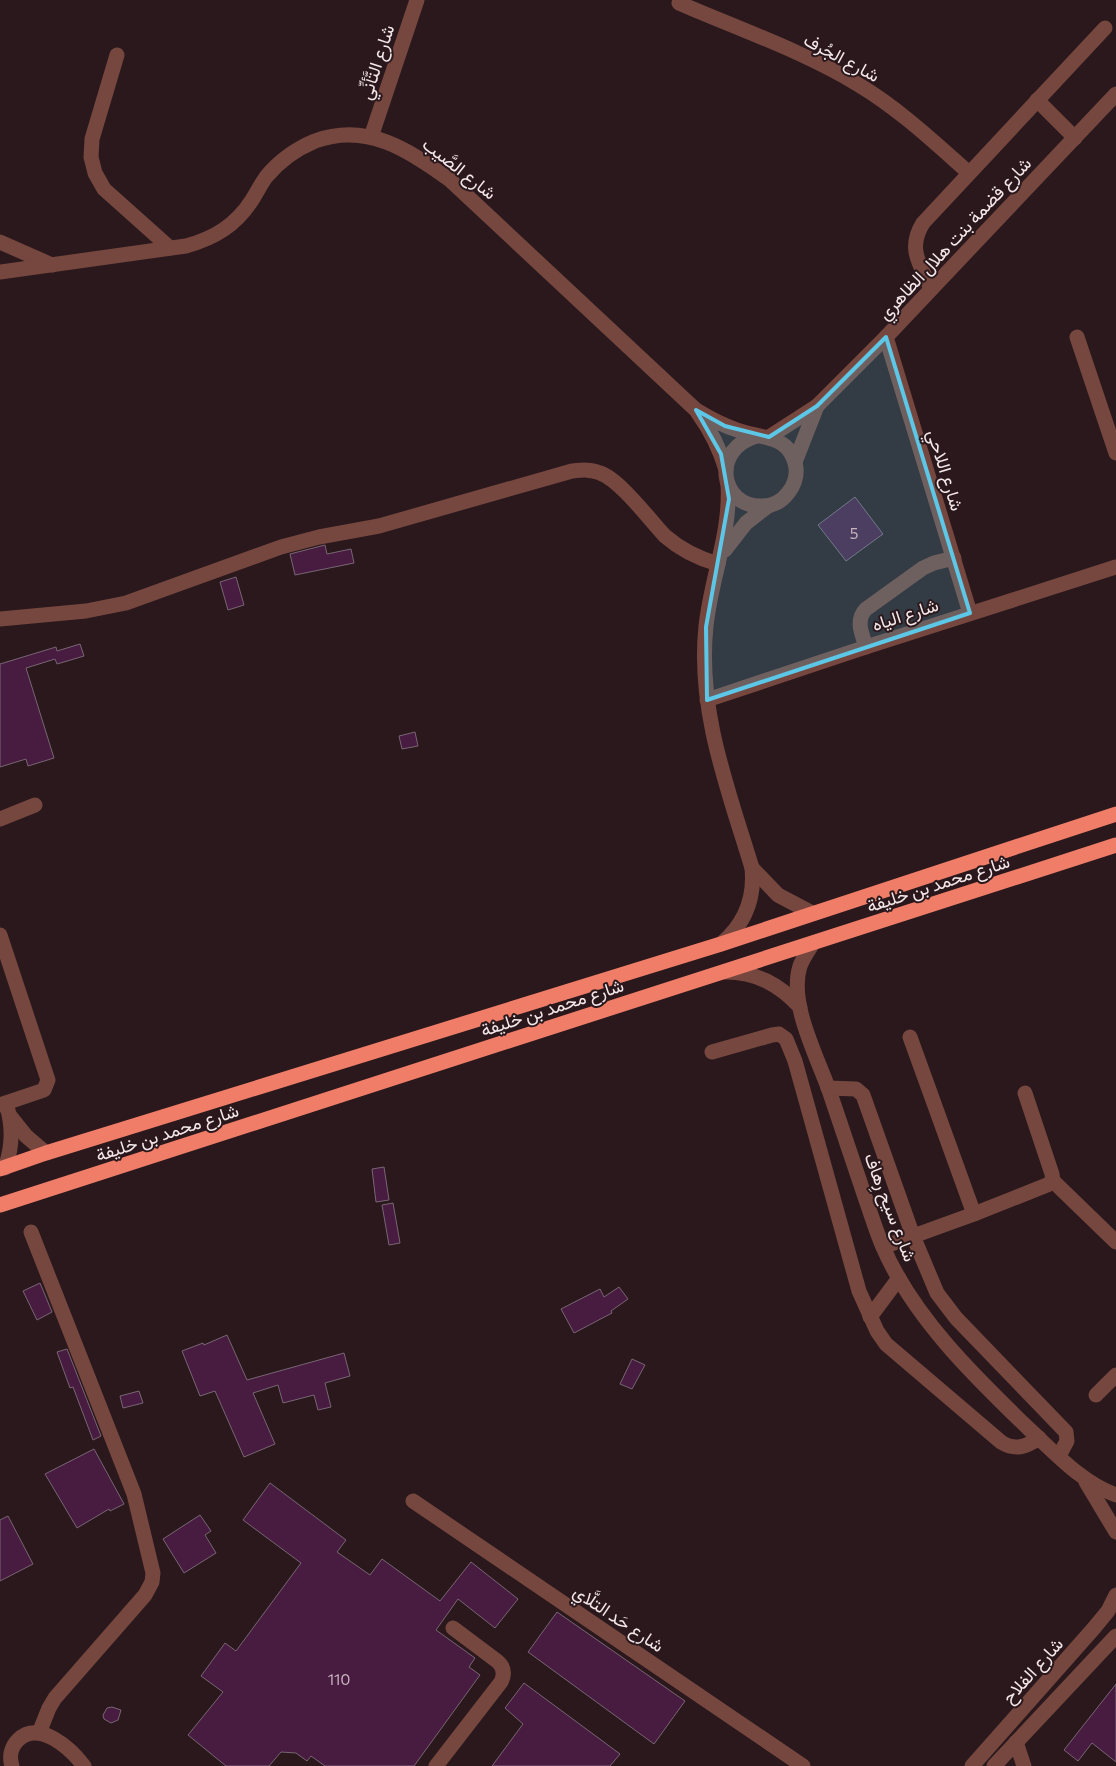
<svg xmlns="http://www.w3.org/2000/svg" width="1116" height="1766" font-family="Commissioner,Vazirmatn,sans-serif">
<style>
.building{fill:#481c40;stroke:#786673}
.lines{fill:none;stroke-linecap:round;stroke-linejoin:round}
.minor{stroke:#75473f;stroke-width:15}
.highway{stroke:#ef7d68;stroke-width:15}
.marked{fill:#5cc7e7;fill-opacity:0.2;stroke:#5cc7e7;stroke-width:4;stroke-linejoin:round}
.labels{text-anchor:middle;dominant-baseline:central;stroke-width:4;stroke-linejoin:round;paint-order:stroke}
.number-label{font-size:15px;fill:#c9b4bf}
.street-label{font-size:18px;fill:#f4e7e9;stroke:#2a181c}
</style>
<rect width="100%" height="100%" fill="#2a181c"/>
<g class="building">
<path d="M855,497L883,534L846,561L818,525Z"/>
<path d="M325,545L327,554L351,549L354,563L295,575L290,554Z"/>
<path d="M236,577L244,605L228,610L220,582Z"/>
<path d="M80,644L84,656L57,664L55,659L26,668L54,758L28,766L26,759L0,767V664L56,647L57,651Z"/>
<path d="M415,732L418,746L402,749L399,736Z"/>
<path d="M384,1167L389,1200L376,1202L372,1169Z"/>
<path d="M393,1203L400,1243L389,1245L382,1205Z"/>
<path d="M40,1283L52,1312L37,1320L23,1291Z"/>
<path d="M619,1287L628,1299L611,1311L612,1313L574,1333L561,1309L600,1289L604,1297Z"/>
<path d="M227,1335L247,1380L344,1353L350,1376L325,1383L331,1407L318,1410L314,1395L283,1403L278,1385L253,1393L275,1444L244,1457L215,1391L200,1396L182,1351L203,1343L204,1345Z"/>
<path d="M67,1349L101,1436L93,1440L73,1387L70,1388L57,1352Z"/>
<path d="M632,1359L645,1365L632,1389L620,1384Z"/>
<path d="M139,1391L143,1403L123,1408L120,1396Z"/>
<path d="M94,1449L124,1504L110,1511L109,1509L77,1528L45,1474Z"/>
<path d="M270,1483L346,1540L337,1552L370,1575L382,1559L440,1601L471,1562L518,1599L495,1628L458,1599L436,1630L475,1658L469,1667L480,1675L414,1766H325L311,1756L307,1761L296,1753L281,1752L269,1766H226L188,1735L223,1692L201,1676L225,1643L236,1651L301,1563L243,1520Z"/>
<path d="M200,1515L211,1531L205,1535L216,1553L184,1573L163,1539Z"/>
<path d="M8,1516L33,1564L0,1581V1520Z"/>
<path d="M557,1612L685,1701L654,1744L528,1652Z"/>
<path d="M524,1683L620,1754L610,1766H492L523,1724L505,1708Z"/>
<path d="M1116,1684V1762L1092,1743L1078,1761L1064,1750Z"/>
<path d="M112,1707L121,1710L118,1720L111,1723L104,1719L103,1715L107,1708Z"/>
</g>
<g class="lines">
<g class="minor">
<path d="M679,3C739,29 803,51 859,85C899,109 934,142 969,173"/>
<path d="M117,55L92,139L91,157L95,173L104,189L170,248"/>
<path d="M1037,100L1075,138"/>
<path d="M371,137L417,0"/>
<path d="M0,242L52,265"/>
<path d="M0,272L186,246C215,238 236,225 252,200C257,192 261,184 266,177C279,161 296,149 315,141C367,122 409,150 450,180L696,410C709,418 722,425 737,430C761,439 791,434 796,468C797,476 794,486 788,493C782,501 773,506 762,506C719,507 711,448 757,436"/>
<path d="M931,289C920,264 907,249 923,223L1105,28"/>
<path d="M886,337L970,613"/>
<path d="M1077,337L1116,453"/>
<path d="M698,413C711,431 720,449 726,470"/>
<path d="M769,437L817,406L886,337L1116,94"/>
<path d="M795,462L817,406"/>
<path d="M725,550L746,523L768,506"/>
<path d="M0,619L86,611L126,603L281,547L319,537L379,526L572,471C582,470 591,469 600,473C619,479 650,520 665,536C681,550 697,558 718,564"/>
<path d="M866,647C862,634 855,620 866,609L923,568L934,563L954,558"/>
<path d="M707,700L866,647L1116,567"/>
<path d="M0,819L35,805"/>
<path d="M752,868L778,895L812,913"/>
<path d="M0,935L48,1080L44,1090L0,1105"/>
<path d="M813,943C808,951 803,958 800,966C788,1003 818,1058 830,1093C842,1128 853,1162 865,1197C871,1214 876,1231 883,1247C913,1317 975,1377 1029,1429C1055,1453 1082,1483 1116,1495"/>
<path d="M721,944C745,924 755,899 752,868C728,789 697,710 706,626C711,578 731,533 728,484"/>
<path d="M725,972C756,972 779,984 800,1007"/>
<path d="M910,1037L974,1214"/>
<path d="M712,1052L772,1035L779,1034L786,1039L795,1061L859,1291L877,1331L886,1344L1001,1442C1015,1451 1026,1447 1039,1438"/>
<path d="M828,1088L856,1089L863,1095L913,1236L937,1293L956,1318L1066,1432L1067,1441L1059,1456"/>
<path d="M10,1116L26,1136L46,1153"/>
<path d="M5,1168C13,1145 13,1126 6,1103"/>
<path d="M1053,1181L1116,1242"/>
<path d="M31,1232L134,1494L153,1573L152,1582L145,1595L55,1698L49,1708L39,1733"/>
<path d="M883,1247L974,1214L1047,1185L1053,1181L1052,1174L1025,1093"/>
<path d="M870,1317L899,1278"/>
<path d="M1096,1395L1116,1375"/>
<path d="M1086,1482L1116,1532"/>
<path d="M413,1501L803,1766"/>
<path d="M1016,1742L1024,1766"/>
<path d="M12,1766C9,1757 11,1747 18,1740C39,1719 71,1749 84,1766"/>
<path d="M436,1766L501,1682C505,1674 504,1667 497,1661L453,1628"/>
<path d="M972,1766L1094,1628L1108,1611L1116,1595"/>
<path d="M994,1766L1116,1636"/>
</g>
<g class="highway">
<path d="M0,1169L46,1153L721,944L1116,814"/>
<path d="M0,1205L1116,845"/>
</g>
</g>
<path class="marked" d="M886,337L970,613L707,700L706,627L729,499L721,454L696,410L725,426L769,437L817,406Z"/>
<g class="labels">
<g class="number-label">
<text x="854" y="533">5</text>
<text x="339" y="1679">110</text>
</g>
<g class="street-label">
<text transform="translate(842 57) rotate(28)">شارع الجُرف</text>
<text transform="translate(376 62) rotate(-72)">شارع التَّأنِّي</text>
<text transform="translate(460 168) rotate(38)">شارع الصَّيب</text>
<text transform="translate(954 238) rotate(-47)">شارع قضمة بنت هلال الظاهري</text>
<text transform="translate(946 470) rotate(73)">شارع اللاحي</text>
<text transform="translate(905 614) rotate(-18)">شارع الياه</text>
<text transform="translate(938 883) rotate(-18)">شارع محمد بن خليفة</text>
<text transform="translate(552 1007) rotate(-18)">شارع محمد بن خليفة</text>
<text transform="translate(167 1132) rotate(-18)">شارع محمد بن خليفة</text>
<text transform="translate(891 1207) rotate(69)">شارع سيح رِهاف</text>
<text transform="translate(619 1618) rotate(34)">شارع حَد التلَّاي</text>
<text transform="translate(1032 1670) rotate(-48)">شارع الفلاح</text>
</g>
</g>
</svg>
